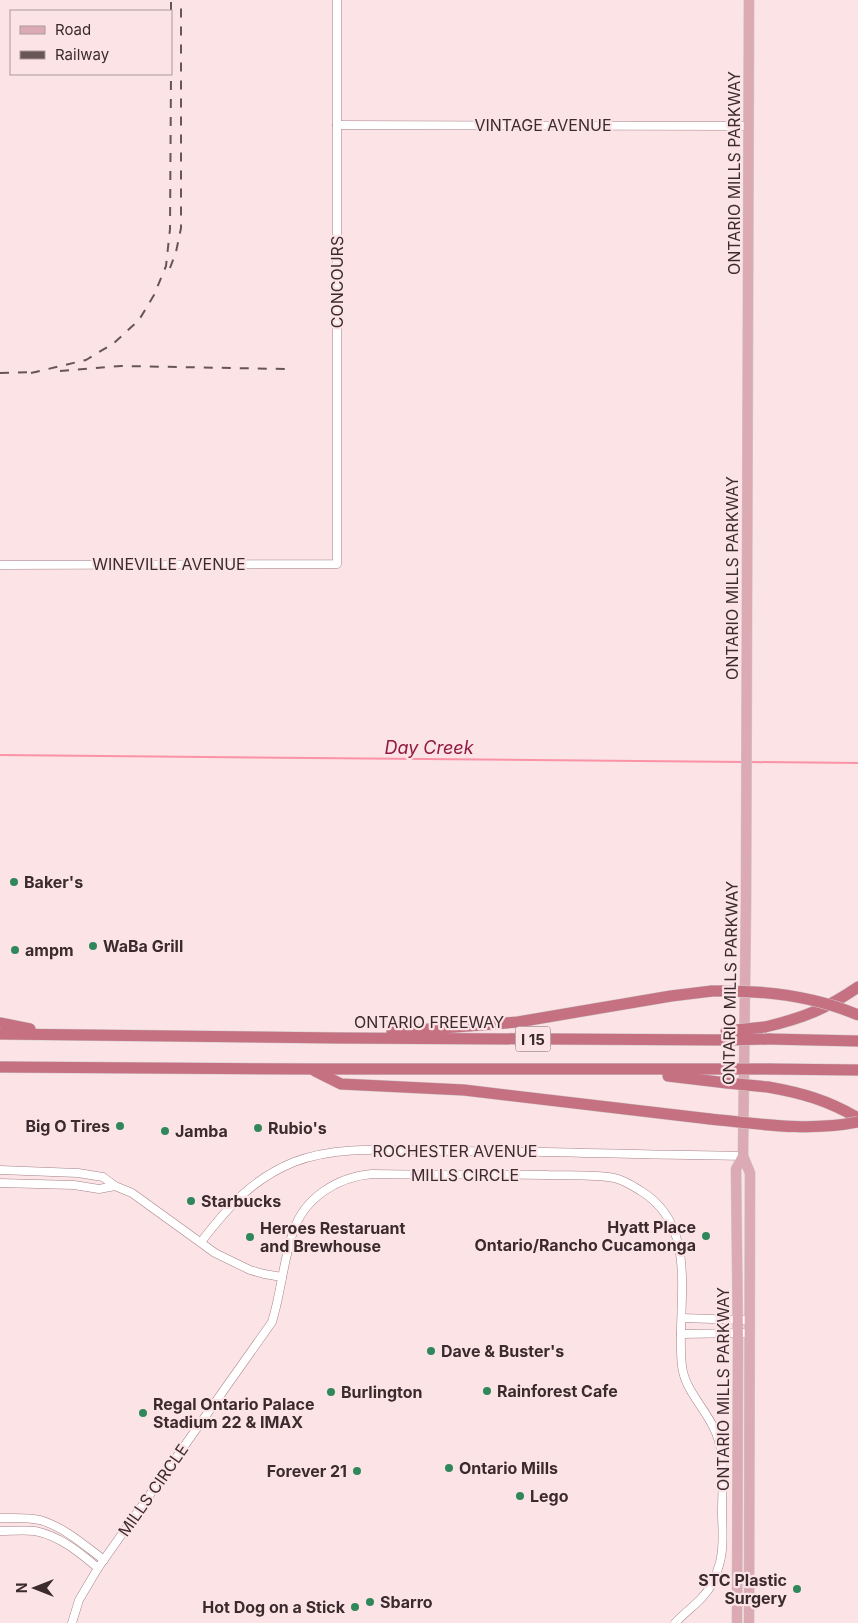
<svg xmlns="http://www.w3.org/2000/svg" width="858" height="1623" font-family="Inter,sans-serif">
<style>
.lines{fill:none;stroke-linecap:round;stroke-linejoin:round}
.stream{stroke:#fb93a7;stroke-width:2}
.minor-casing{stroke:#a68288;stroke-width:9}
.major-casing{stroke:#d0cccd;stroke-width:11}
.highway-casing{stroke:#d0cccd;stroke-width:12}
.minor{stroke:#fff;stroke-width:8}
.major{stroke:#dcaab3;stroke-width:10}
.highway{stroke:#c57181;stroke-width:11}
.rail{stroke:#675558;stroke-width:2;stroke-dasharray:9 9;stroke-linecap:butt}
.highway-bridge-casing{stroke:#d0cccd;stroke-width:12;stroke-linecap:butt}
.highway-bridge{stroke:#c57181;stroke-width:11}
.poi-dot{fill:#30875b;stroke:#fbe3e6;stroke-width:2}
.labels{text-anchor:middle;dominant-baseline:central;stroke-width:4.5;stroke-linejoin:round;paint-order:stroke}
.shield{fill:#fbe3e6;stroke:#756265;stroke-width:1}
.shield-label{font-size:15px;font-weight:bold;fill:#3b2b2e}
.street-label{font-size:16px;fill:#3b2b2e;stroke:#fbe3e6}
.poi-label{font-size:16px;font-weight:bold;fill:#3b2b2e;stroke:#fbe3e6;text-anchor:start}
.water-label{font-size:18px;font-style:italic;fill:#921941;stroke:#fbe3e6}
</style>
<rect width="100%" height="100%" fill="#fbe3e6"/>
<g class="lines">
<g class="stream">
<path d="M0,755L743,762"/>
<path d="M750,762L858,763"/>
</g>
<defs>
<g id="minor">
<path d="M337,125L749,126"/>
<path d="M0,565L337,564V0"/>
<path d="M0,1170L78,1173L103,1177L115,1186L132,1193L215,1253L250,1270L264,1274L282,1277"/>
<path d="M0,1183L74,1185L99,1189L115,1186"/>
<path d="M201,1242C228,1207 252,1179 294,1162C340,1144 396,1151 444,1151C544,1151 643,1155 743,1156"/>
<path d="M682,1318L743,1320"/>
<path d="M681,1334L743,1333"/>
<path d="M0,1518C13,1518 27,1517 40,1520C64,1527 84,1545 104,1560"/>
<path d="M0,1531C11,1531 24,1530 35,1531C60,1536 79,1552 98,1568"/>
<path d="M72,1623L79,1600L98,1568L272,1322C281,1293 283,1262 293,1232C304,1198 337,1177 372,1174C430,1175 488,1174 546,1175C568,1176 592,1174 614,1178C624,1180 633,1186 641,1191C702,1228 675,1309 682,1366C685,1392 707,1409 716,1433C726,1457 722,1486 722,1511C722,1526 724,1542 721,1557C720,1565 716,1574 713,1582C704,1600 688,1609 675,1623"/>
</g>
<g id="major">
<path d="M749,0L746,901L743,1156L750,1173L749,1623"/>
<path d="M737,1623L738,1343L736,1169L743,1156"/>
</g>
<g id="highway">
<path d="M0,1023L30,1029"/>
<path d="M765,1027C803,1018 826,1009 858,987"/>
<path d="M392,1032L518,1022L671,996L712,991"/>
<path d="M0,1034L338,1038L728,1040"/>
<path d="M769,1039L858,1041"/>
<path d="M0,1067L311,1069H727"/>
<path d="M769,1069L858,1070"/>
<path d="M315,1071L341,1084L464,1090L710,1119"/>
<path d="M668,1076L727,1083"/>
<path d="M768,1087C802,1093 827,1100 858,1118"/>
</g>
</defs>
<use href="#minor" class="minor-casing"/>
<use href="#major" class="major-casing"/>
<use href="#highway" class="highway-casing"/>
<use href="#minor" class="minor"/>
<use href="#major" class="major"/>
<use href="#highway" class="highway"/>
<g class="rail">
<path d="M171,11V0"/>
<path d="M170,268L176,252L181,228V0"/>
<path d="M60,371L121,366L286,369"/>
<path d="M0,373L37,372"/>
<path d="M31,373L86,360L114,343L139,320L154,295L166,266L170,229L171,74"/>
</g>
<defs>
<g id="highway-bridge">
<path d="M712,991C762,990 812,995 858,1015"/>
<path d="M726,1031L765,1027"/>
<path d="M728,1040L769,1039"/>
<path d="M727,1069H769"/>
<path d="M727,1083L768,1087"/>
<path d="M710,1119C760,1124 809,1132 858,1122"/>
</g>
</defs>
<use href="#highway-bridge" class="highway-bridge-casing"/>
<use href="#highway-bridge" class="highway-bridge"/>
</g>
<g class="poi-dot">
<circle cx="14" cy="882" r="5"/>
<circle cx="93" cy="946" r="5"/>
<circle cx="15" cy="950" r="5"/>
<circle cx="120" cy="1126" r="5"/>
<circle cx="258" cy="1128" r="5"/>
<circle cx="165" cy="1131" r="5"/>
<circle cx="191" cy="1201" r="5"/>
<circle cx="706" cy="1236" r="5"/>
<circle cx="250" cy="1237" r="5"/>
<circle cx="431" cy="1351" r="5"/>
<circle cx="487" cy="1391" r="5"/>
<circle cx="331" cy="1392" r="5"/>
<circle cx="143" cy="1413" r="5"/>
<circle cx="449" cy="1468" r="5"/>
<circle cx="357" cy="1471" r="5"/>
<circle cx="520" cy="1496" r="5"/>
<circle cx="797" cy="1589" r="5"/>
<circle cx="370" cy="1602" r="5"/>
<circle cx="355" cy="1607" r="5"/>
</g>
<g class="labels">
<rect class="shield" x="515.5" y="1026.5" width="35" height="25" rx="4"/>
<g class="shield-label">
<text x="533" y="1039">I 15</text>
</g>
<g class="street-label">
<text x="543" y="125">VINTAGE AVENUE</text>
<text transform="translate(734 173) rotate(-90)">ONTARIO MILLS PARKWAY</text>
<text transform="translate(337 282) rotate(-90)">CONCOURS</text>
<text x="169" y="564">WINEVILLE AVENUE</text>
<text transform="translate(732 578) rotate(-90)">ONTARIO MILLS PARKWAY</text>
<text transform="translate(730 983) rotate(-89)">ONTARIO MILLS PARKWAY</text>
<text x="429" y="1022">ONTARIO FREEWAY</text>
<text x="455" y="1151">ROCHESTER AVENUE</text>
<text x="465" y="1175">MILLS CIRCLE</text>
<text transform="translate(723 1389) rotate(-90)">ONTARIO MILLS PARKWAY</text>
<text transform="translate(153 1490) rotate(-55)">MILLS CIRCLE</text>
</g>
<g class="poi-label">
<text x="24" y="882">Baker's</text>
<text x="103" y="946">WaBa Grill</text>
<text x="25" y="950">ampm</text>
<text x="110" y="1126" text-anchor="end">Big O Tires</text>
<text x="268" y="1128">Rubio's</text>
<text x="175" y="1131">Jamba</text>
<text x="201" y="1201">Starbucks</text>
<text x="696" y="1227" text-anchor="end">Hyatt Place<tspan x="696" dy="18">Ontario/Rancho Cucamonga</tspan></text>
<text x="260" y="1228">Heroes Restaruant<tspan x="260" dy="18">and Brewhouse</tspan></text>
<text x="441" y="1351">Dave &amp; Buster's</text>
<text x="497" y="1391">Rainforest Cafe</text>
<text x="341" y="1392">Burlington</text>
<text x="153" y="1404">Regal Ontario Palace<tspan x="153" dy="18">Stadium 22 &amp; IMAX</tspan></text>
<text x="459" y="1468">Ontario Mills</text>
<text x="347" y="1471" text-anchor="end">Forever 21</text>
<text x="530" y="1496">Lego</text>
<text x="787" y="1580" text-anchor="end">STC Plastic<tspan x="787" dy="18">Surgery</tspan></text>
<text x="380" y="1602">Sbarro</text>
<text x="345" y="1607" text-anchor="end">Hot Dog on a Stick</text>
</g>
<g class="water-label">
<text x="429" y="747">Day Creek</text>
</g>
</g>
<rect x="10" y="10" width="162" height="65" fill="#fbe3e6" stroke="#ae999c"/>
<rect x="20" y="26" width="25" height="8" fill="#dcaab3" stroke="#ae999c"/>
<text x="55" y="35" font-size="15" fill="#3b2b2e">Road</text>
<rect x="20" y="51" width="25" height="8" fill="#675558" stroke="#ae999c"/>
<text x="55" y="60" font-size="15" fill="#3b2b2e">Railway</text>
<g transform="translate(35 1588) rotate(270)" stroke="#fbe3e6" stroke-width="4" paint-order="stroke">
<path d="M0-4L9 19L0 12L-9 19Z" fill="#3b2b2e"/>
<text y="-8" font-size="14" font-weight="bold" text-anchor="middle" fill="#3b2b2e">N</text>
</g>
</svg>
